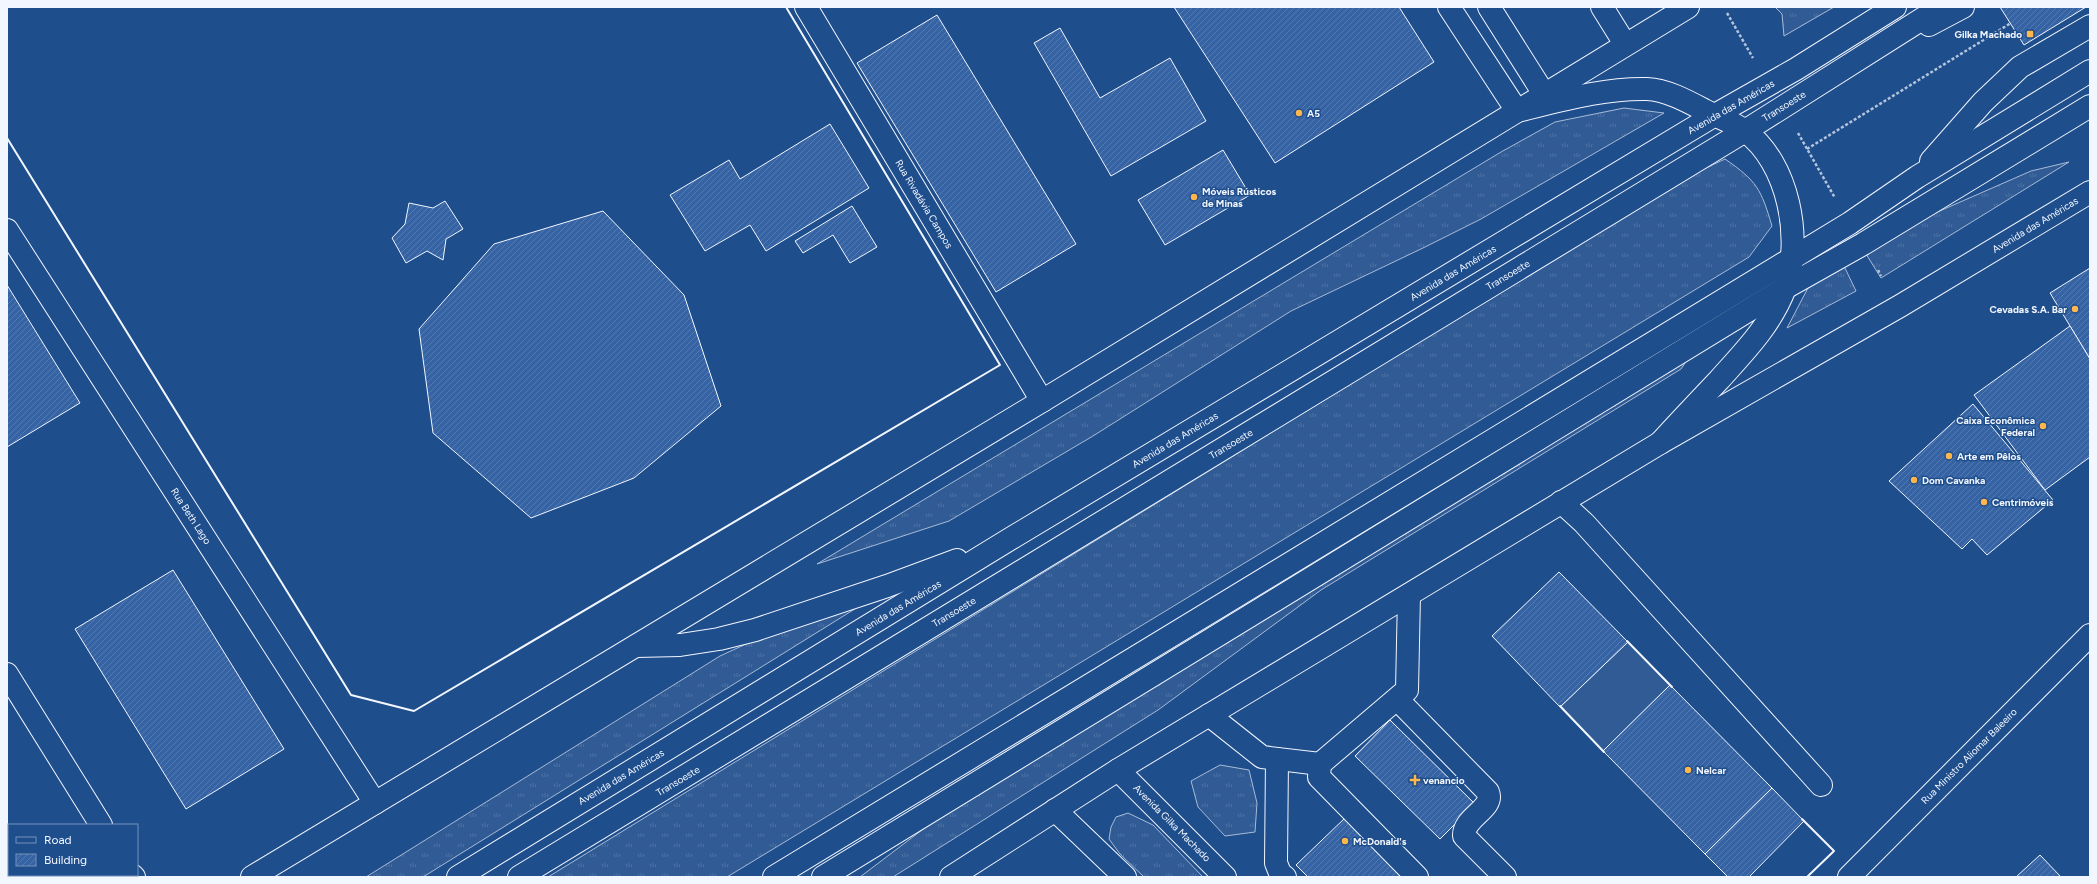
<svg xmlns="http://www.w3.org/2000/svg" width="2097" height="884" font-family="Figtree,sans-serif">
<style>
.grass{fill:url(#grass-tufts);stroke:#a8bbd7}
.built{fill:#305b95;stroke:#a8bbd7}
.building{fill:url(#building-hatch);stroke:#f2f6ff}
.lines{fill:none;stroke-linecap:round;stroke-linejoin:round}
.minor-casing{stroke:#f2f6ff;stroke-width:24}
.major-casing{stroke:#f2f6ff;stroke-width:24}
.highway-casing{stroke:#f2f6ff;stroke-width:24}
.path{stroke:#b3c4dc;stroke-width:2.5;stroke-dasharray:3 2;stroke-linecap:butt}
.minor{stroke:#1f4e8c;stroke-width:22}
.major{stroke:#1f4e8c;stroke-width:22}
.highway{stroke:#1f4e8c;stroke-width:22}
.wall{stroke:#f2f6ff;stroke-width:2}
.poi-dot{fill:#ffb74d;stroke:#1f4e8c;stroke-width:1.5}
.labels{text-anchor:middle;dominant-baseline:central;stroke-width:3;stroke-linejoin:round;paint-order:stroke}
.poi-label{font-size:10px;font-weight:bold;fill:#f2f6ff;stroke:#1f4e8c;text-anchor:start}
.street-label{font-size:10px;fill:#f2f6ff;stroke:#1f4e8c}
</style>
<defs>
<pattern id="grass-tufts" width="24" height="20" patternUnits="userSpaceOnUse"><rect width="24" height="20" fill="#305b95"/><path d="M3 7l-1-3M5 7V3M7 7l1-3M15 17l-1-3M17 17v-4M19 17l1-3" fill="none" stroke="#4e73a5"/></pattern>
<pattern id="building-hatch" width="6" height="6" patternUnits="userSpaceOnUse"><rect width="6" height="6" fill="#3563a3"/><path d="M-1 1l2-2M0 6l6-6M5 7l2-2" fill="none" stroke="#537ab1"/></pattern>
</defs>
<rect width="100%" height="100%" fill="#1f4e8c"/>
<g class="grass">
<path d="M1775,7H1834L1784,36L1782,14Z"/>
<path d="M1624,108L1664,113L1481,219L1423,248L1291,311L1093,436L949,521L817,564L1501,152L1555,122Z"/>
<path d="M1725,159C1757,181 1761,189 1772,226L1749,257L727,877H548L1689,176Z"/>
<path d="M2069,162L1881,278L1866,254L1926,217L2031,171Z"/>
<path d="M1844,266L1856,291L1787,328L1809,286Z"/>
<path d="M1692,353L1681,369L1321,590L1158,710L893,877H860L922,830L999,779Z"/>
<path d="M858,607L423,877H366L720,656L759,638Z"/>
<path d="M1220,765L1249,770L1257,803L1255,832L1225,836L1198,807L1191,781Z"/>
<path d="M1128,813L1153,825L1203,877H1144L1120,854L1109,839L1111,827L1116,817Z"/>
</g>
<path class="built" d="M1628,642L1670,685L1603,751L1560,707Z"/>
<g class="building">
<path d="M1174,7H1399L1434,62L1275,163Z"/>
<path d="M2000,7H2086L2024,45Z"/>
<path d="M937,15L1076,244L996,292L857,63Z"/>
<path d="M1060,28L1100,98L1170,58L1206,121L1111,176L1034,43Z"/>
<path d="M830,124L869,188L766,251L750,225L705,251L670,195L729,160L740,179Z"/>
<path d="M1223,150L1250,195L1165,245L1138,200Z"/>
<path d="M445,201L463,229L446,239L443,260L427,251L406,263L392,238L405,224L409,203L433,208Z"/>
<path d="M852,206L877,247L850,263L833,235L803,253L795,241Z"/>
<path d="M603,211L684,295L721,406L634,478L531,518L433,433L419,329L494,244Z"/>
<path d="M2090,268V359L2050,293Z"/>
<path d="M7,285L80,403L7,447Z"/>
<path d="M2070,326L2090,359V457L2045,490L1974,395Z"/>
<path d="M1973,404L2053,500L1987,555L1972,539L1962,549L1889,481Z"/>
<path d="M173,570L284,749L186,809L75,629Z"/>
<path d="M1559,572L1628,642L1560,707L1492,636Z"/>
<path d="M1670,685L1772,788L1705,854L1603,751Z"/>
<path d="M1390,720L1475,804L1440,839L1355,756Z"/>
<path d="M1772,788L1804,821L1749,877H1728L1705,854Z"/>
<path d="M1346,817L1405,877H1308L1296,865Z"/>
<path d="M2040,855L2061,877H2016Z"/>
</g>
<g class="lines">
<defs>
<g id="minor">
<path d="M806,7L1042,401"/>
<path d="M1449,7L1517,111"/>
<path d="M1489,7L1544,94"/>
<path d="M1602,7L1625,44"/>
<path d="M1929,25L1963,7"/>
<path d="M1931,161L1983,102L2020,67L2090,26"/>
<path d="M7,230L375,803"/>
<path d="M1561,502L1584,523L1821,785"/>
<path d="M1409,595L1407,690L1320,764L1319,777L1417,877"/>
<path d="M7,674L101,825"/>
<path d="M1397,699L1488,792C1495,809 1463,817 1464,836L1505,877"/>
<path d="M1209,715L1262,757L1320,764"/>
<path d="M1277,759L1276,863L1280,873L1285,877"/>
<path d="M1118,770L1225,877"/>
<path d="M1055,810L1125,877"/>
<path d="M132,875L134,877"/>
<path d="M519,877L1745,131L1941,7"/>
<path d="M774,877L1850,223L1917,177L2090,71"/>
<path d="M1849,877L2090,635"/>
</g>
<g id="major">
<path d="M252,877L1042,401L1688,7"/>
<path d="M951,877L1118,770L1660,443L1900,306L2090,192"/>
</g>
<g id="highway">
<path d="M1517,111C1559,101 1603,88 1647,89C1667,90 1687,101 1704,110C1717,117 1733,122 1745,131C1789,163 1803,240 1785,288C1771,325 1744,352 1719,380C1699,401 1679,422 1660,443"/>
<path d="M636,646L680,645L719,639L755,630L887,586L957,560"/>
<path d="M458,877L1015,536L1715,115L1796,69L1895,7"/>
<path d="M823,877L1785,288L1863,244L2090,106"/>
</g>
</defs>
<use href="#minor" class="minor-casing"/>
<use href="#major" class="major-casing"/>
<use href="#highway" class="highway-casing"/>
<g class="path">
<path d="M1727,13L1753,58"/>
<path d="M1798,133L1835,198"/>
<path d="M1807,149L2011,23"/>
<path d="M1878,270L1881,276"/>
</g>
<use href="#minor" class="minor"/>
<use href="#major" class="major"/>
<use href="#highway" class="highway"/>
<g class="wall">
<path d="M7,138L351,695L414,711L1000,365L786,7"/>
<path d="M1627,641L1672,687"/>
<path d="M1560,706L1604,752"/>
<path d="M1802,819L1834,851L1807,877"/>
</g>
</g>
<g class="poi-dot">
<rect x="2026" y="30" width="8" height="8" rx="2"/>
<circle cx="1299" cy="113" r="4"/>
<circle cx="1194" cy="197" r="4"/>
<circle cx="2075" cy="309" r="4"/>
<circle cx="2043" cy="426" r="4"/>
<circle cx="1949" cy="456" r="4"/>
<circle cx="1914" cy="480" r="4"/>
<circle cx="1984" cy="502" r="4"/>
<circle cx="1688" cy="770" r="4"/>
<path d="M1413 774h4v4h4v4h-4v4h-4v-4h-4v-4h4z"/>
<circle cx="1345" cy="841" r="4"/>
</g>
<g class="labels">
<g class="poi-label">
<text x="2022" y="34" text-anchor="end">Gilka Machado</text>
<text x="1307" y="113">A5</text>
<text x="1202" y="191">Móveis Rústicos<tspan x="1202" dy="12">de Minas</tspan></text>
<text x="2067" y="309" text-anchor="end">Cevadas S.A. Bar</text>
<text x="2035" y="420" text-anchor="end">Caixa Econômica<tspan x="2035" dy="12">Federal</tspan></text>
<text x="1957" y="456">Arte em Pêlos</text>
<text x="1922" y="480">Dom Cavanka</text>
<text x="1992" y="502">Centrimóveis</text>
<text x="1696" y="770">Nelcar</text>
<text x="1423" y="780">venancio</text>
<text x="1353" y="841">McDonald's</text>
</g>
<g class="street-label">
<text transform="translate(1784 106) rotate(-32)">Transoeste</text>
<text transform="translate(1731 107) rotate(-30)">Avenida das Américas</text>
<text transform="translate(924 204) rotate(59)">Rua Rivadávia Campos</text>
<text transform="translate(2035 225) rotate(-31)">Avenida das Américas</text>
<text transform="translate(1453 273) rotate(-31)">Avenida das Américas</text>
<text transform="translate(1508 275) rotate(-31)">Transoeste</text>
<text transform="translate(1175 440) rotate(-31)">Avenida das Américas</text>
<text transform="translate(1231 444) rotate(-31)">Transoeste</text>
<text transform="translate(191 516) rotate(57)">Rua Beth Lago</text>
<text transform="translate(898 608) rotate(-31)">Avenida das Américas</text>
<text transform="translate(954 612) rotate(-31)">Transoeste</text>
<text transform="translate(1969 756) rotate(-45)">Rua Ministro Aliomar Baleeiro</text>
<text transform="translate(621 777) rotate(-31)">Avenida das Américas</text>
<text transform="translate(678 781) rotate(-31)">Transoeste</text>
<text transform="translate(1172 823) rotate(45)">Avenida Gilka Machado</text>
</g>
</g>
<rect width="2097" height="884" fill="none" stroke="#f2f6ff" stroke-width="16"/>
<rect x="8" y="824" width="130" height="52" fill="#1f4e8c" stroke="#7391ba"/>
<rect x="16" y="837" width="20" height="6" fill="#1f4e8c" stroke="#7391ba"/>
<text x="44" y="844" font-size="12" fill="#f2f6ff">Road</text>
<rect x="16" y="854" width="20" height="12" fill="url(#building-hatch)" stroke="#7391ba"/>
<text x="44" y="864" font-size="12" fill="#f2f6ff">Building</text>
</svg>
